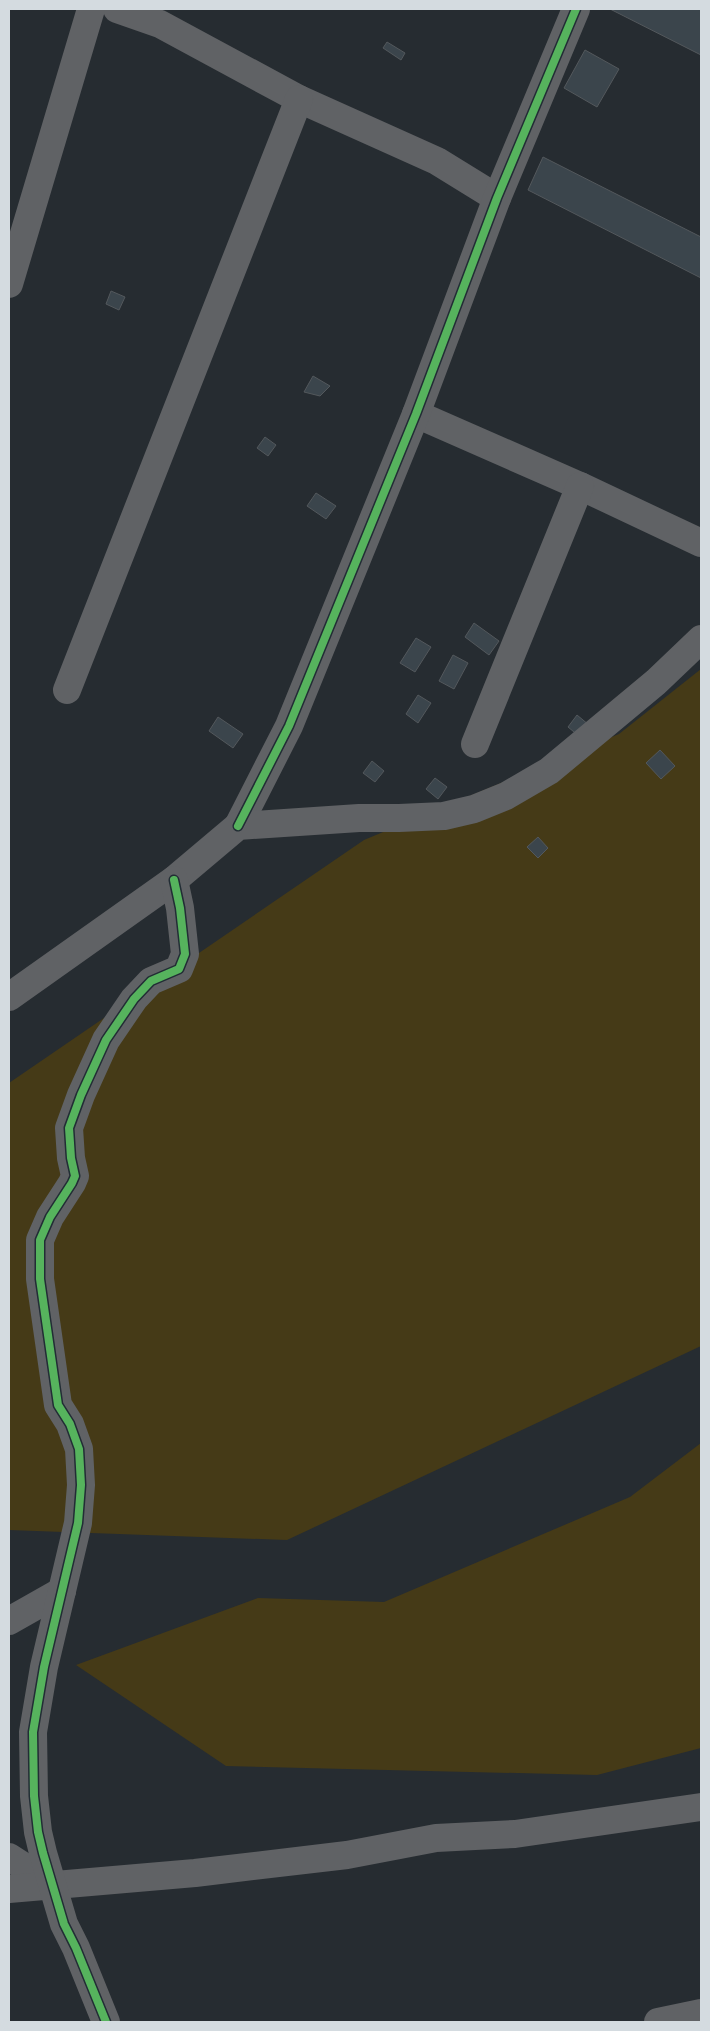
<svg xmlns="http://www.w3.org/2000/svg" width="710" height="2031" font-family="'Source Serif 4',serif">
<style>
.green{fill:#453a17}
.building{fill:#3b454c;stroke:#53585c}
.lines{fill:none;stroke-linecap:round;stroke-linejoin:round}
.minor{stroke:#606265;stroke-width:28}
.cycleway-casing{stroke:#222d35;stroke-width:11}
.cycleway{stroke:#56b35d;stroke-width:8}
</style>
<rect width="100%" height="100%" fill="#262c31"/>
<g class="green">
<path d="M701,669V1346L287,1540L9,1530V1083L364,840L619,734Z"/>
<path d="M701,1443V1748L597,1775L226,1766L76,1665L258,1598L384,1602L630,1497Z"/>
</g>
<g class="building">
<path d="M610,9H701V55Z"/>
<path d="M387,42L405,53L401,60L383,48Z"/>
<path d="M585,50L619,69L597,107L564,88Z"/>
<path d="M543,157L701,237V278L528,190Z"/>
<path d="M111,291L125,297L119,310L106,304Z"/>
<path d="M313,376L330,386L320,396L304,392Z"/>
<path d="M265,437L276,445L268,456L257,448Z"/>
<path d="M316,493L336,506L326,519L307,506Z"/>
<path d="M474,623L499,641L489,655L465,637Z"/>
<path d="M416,638L431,647L415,672L400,663Z"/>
<path d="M453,655L468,663L454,689L439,681Z"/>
<path d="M418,695L431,703L418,723L406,714Z"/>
<path d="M577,715L589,725L580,737L568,727Z"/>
<path d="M218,717L243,734L233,748L209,731Z"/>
<path d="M660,750L675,766L661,779L646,763Z"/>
<path d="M372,761L384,771L375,782L363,773Z"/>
<path d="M435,778L447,787L438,799L426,789Z"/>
<path d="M538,837L548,848L538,858L527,847Z"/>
</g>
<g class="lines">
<g class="minor">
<path d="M117,9L160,24L299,99L437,161L497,198"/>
<path d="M9,284L91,9"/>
<path d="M416,414L580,486L701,543"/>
<path d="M67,690L299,99"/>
<path d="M475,744L580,486"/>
<path d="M238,826L289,726L416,414L497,198L576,9"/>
<path d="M9,997L174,880L238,826L359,818H399L444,816L474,809L506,796L549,771L656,682L701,639"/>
<path d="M9,1621L62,1591"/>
<path d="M9,1857L51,1884"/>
<path d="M9,1889L195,1873L347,1855L436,1838L515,1834L701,1807"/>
<path d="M106,2022L76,1948L64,1924L43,1853L38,1832L34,1796L33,1732L44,1667L78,1523L81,1485L79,1449L70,1424L58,1405L40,1279V1240L50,1217L72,1183L75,1176L71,1158L69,1128L81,1095L106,1040L134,999L151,981L179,969L185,954L180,908L174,880"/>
<path d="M658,2022L701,2013"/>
</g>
<defs>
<g id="cycleway">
<path d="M238,826L289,726L416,414L497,198L576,9"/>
<path d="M106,2022L76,1948L64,1924L43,1853L38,1832L34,1796L33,1732L44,1667L78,1523L81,1485L79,1449L70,1424L58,1405L40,1279V1240L50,1217L72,1183L75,1176L71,1158L69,1128L81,1095L106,1040L134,999L151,981L179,969L185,954L180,908L174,880"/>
</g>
</defs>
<use href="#cycleway" class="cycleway-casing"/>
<use href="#cycleway" class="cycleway"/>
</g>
<rect width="710" height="2031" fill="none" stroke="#d4dbe0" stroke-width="20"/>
</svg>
